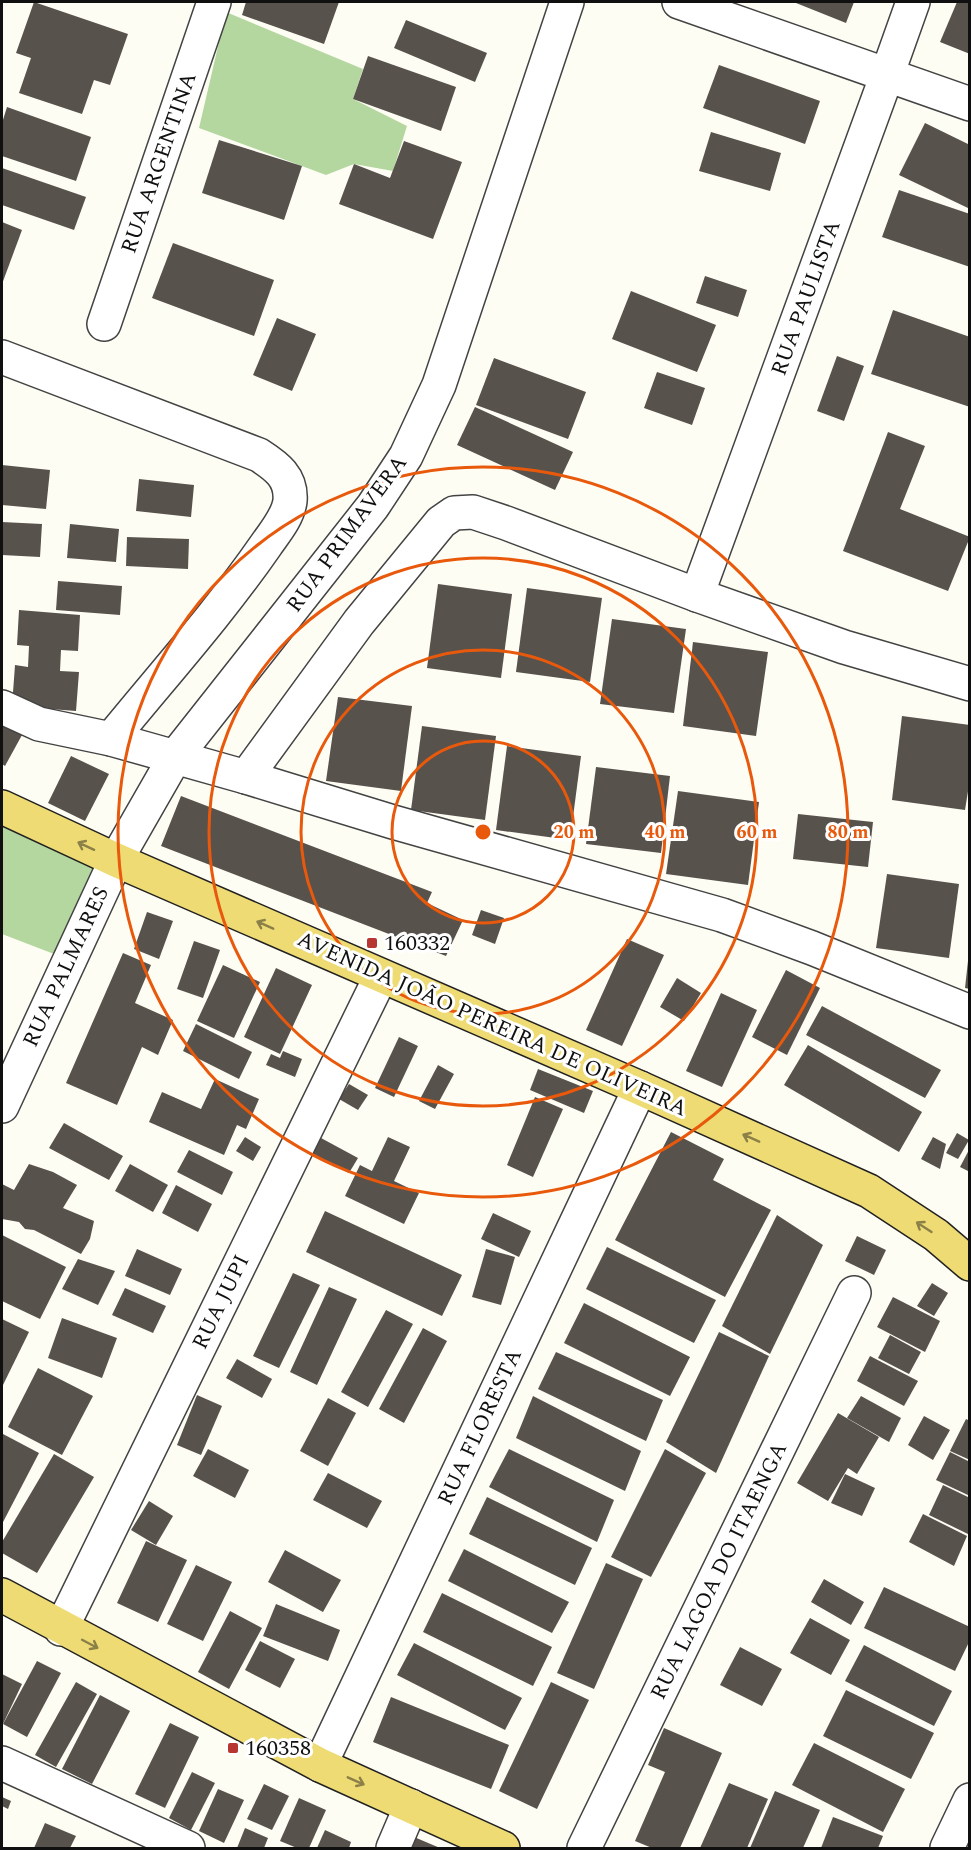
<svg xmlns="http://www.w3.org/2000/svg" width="971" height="1850" font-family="Spectral,serif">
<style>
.forest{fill:#b4d7a0}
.building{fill:#58524d}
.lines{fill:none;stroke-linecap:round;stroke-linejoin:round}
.minor-casing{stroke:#434343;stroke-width:36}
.major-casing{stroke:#212121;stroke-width:36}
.minor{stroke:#fff;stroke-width:33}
.major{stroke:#efdb74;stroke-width:33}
.oneway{stroke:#8b8047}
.ring{fill:none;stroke:#e8590c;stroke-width:3}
.poi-dot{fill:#b73631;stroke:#fff;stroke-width:2}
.labels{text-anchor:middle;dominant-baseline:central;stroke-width:6;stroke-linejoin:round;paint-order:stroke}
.street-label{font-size:22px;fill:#101010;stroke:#fff}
.poi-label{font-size:22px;fill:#101010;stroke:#fff;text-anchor:start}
.centre{fill:#e8590c;stroke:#fff;stroke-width:3}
.ring-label{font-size:18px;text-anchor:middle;font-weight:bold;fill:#e8590c;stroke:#fff;stroke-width:6;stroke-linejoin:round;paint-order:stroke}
</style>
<rect width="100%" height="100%" fill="#fefdf4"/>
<g class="forest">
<path d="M226,12L363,69L353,99L407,126L393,171L354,164L326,175L199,128Z"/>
<path d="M2,827L96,867L54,954L2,934Z"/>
</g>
<g class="building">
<path d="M34,2L128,34L110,85L94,80L82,114L19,93L31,58L16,53Z"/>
<path d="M246,2H339L324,44L242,15Z"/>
<path d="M797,2H854L846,23L796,3Z"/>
<path d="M957,2H970V54L940,42Z"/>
<path d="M406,20L487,53L475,82L394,48Z"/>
<path d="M368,56L456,87L441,131L353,99Z"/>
<path d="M719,65L820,101L805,144L703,108Z"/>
<path d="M7,107L91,137L76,181L2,156V123Z"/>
<path d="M925,123L970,145V209L899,175Z"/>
<path d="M711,132L781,153L770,191L699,171Z"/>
<path d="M219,140L302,166L284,220L202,193Z"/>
<path d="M404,141L462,162L433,239L339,204L354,164L390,178Z"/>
<path d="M2,168L86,197L74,230L2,205Z"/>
<path d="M899,190L970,214V267L882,237Z"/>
<path d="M2,222L22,230L2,284Z"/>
<path d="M173,243L274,280L254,336L152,298Z"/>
<path d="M705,276L747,290L738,317L696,303Z"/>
<path d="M631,291L716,325L697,372L612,339Z"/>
<path d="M893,310L970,337V407L871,374Z"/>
<path d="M277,318L316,334L292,391L253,375Z"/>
<path d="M837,356L864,366L844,421L817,411Z"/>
<path d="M494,358L586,392L568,439L476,405Z"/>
<path d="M657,372L705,388L692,425L644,408Z"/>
<path d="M475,407L573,452L555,490L457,445Z"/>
<path d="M888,432L925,446L900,509L970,537L948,591L843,551Z"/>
<path d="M2,465L50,470L46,509L2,505Z"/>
<path d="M139,479L194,485L191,517L136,511Z"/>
<path d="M2,522L42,524L40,557L2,555Z"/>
<path d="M70,524L119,529L116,562L67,558Z"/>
<path d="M127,537L189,539L188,569L126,566Z"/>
<path d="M58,581L122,586L120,615L56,610Z"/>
<path d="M438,584L512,594L501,678L427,668Z"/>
<path d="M527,588L602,598L590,682L516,672Z"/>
<path d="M19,610L80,615L78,651L61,650L60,671L79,672L76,711L12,706L15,665L28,667L29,646L17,645Z"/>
<path d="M612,619L686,629L674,713L600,704Z"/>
<path d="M693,642L768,652L756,736L683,726Z"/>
<path d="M338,697L412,706L401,791L326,781Z"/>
<path d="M902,716L970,725V779L965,810L892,800Z"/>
<path d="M2,724L22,735L5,766L2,764Z"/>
<path d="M422,726L496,736L485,820L411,810Z"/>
<path d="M507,746L581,756L570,840L496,830Z"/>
<path d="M71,756L109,774L85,821L48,803Z"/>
<path d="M596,767L670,776L661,853L586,844Z"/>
<path d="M678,791L759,802L748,885L666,874Z"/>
<path d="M181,796L432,892L427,903L463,920L446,956L161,846Z"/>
<path d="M798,814L873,822L868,867L793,859Z"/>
<path d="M887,874L959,884L949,958L876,948Z"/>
<path d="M481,910L504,918L495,944L472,935Z"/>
<path d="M147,912L173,921L159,959L134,949Z"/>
<path d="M627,939L664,955L622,1046L586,1030Z"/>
<path d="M194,941L220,950L203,998L177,989Z"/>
<path d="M123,953L151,965L135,1003L173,1020L158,1055L142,1047L117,1105L66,1083Z"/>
<path d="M968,961H970V989L965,988Z"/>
<path d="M223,965L260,982L234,1038L197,1021Z"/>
<path d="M276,968L312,985L280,1054L244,1037Z"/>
<path d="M786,970L820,988L787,1055L752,1037Z"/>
<path d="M677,978L701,993L684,1021L660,1007Z"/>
<path d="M721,993L757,1010L722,1087L686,1071Z"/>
<path d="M822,1006L941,1070L925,1098L806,1035Z"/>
<path d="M196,1024L252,1052L239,1079L183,1051Z"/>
<path d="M399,1037L418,1046L394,1097L375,1088Z"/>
<path d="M808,1045L922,1112L899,1152L784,1085Z"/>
<path d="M283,1051L302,1059L295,1077L266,1065L271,1054L280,1058Z"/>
<path d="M438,1065L454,1074L435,1109L419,1101Z"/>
<path d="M538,1069L593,1091L584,1113L530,1090Z"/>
<path d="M215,1079L259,1099L246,1129L237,1125L224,1155L149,1122L162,1092L201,1109Z"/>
<path d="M349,1084L368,1095L358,1110L339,1099Z"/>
<path d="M535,1097L563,1109L533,1177L507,1165Z"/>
<path d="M64,1123L123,1156L109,1180L49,1148Z"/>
<path d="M671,1132L724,1159L713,1180L771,1210L725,1297L615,1240Z"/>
<path d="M957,1133L969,1140L958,1159L946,1153Z"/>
<path d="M245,1137L261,1147L253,1161L236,1151Z"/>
<path d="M388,1137L410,1147L394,1181L419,1193L404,1224L345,1196L360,1165L372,1171Z"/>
<path d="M933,1137L946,1144L940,1169L921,1159Z"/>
<path d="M321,1138L358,1158L349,1173L313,1154Z"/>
<path d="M970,1148V1172L960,1167Z"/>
<path d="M189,1150L233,1172L222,1195L177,1172Z"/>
<path d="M29,1164L53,1172L77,1185L63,1208L94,1221L90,1239L81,1254L34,1230L25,1229L19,1222L2,1219V1184L14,1190Z"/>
<path d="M130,1164L168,1185L153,1212L115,1191Z"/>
<path d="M176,1185L212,1204L198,1232L162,1213Z"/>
<path d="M325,1211L462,1275L442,1316L306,1252Z"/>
<path d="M493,1213L531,1231L519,1257L481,1239Z"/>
<path d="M777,1215L823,1245L770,1354L722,1326Z"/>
<path d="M2,1235L66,1267L40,1319L2,1301Z"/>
<path d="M857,1236L886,1250L874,1275L845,1261Z"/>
<path d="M607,1247L716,1300L694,1343L586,1289Z"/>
<path d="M137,1249L182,1269L170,1295L125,1276Z"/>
<path d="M486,1249L515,1257L501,1305L472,1297Z"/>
<path d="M78,1259L115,1271L98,1305L62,1289Z"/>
<path d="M293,1273L320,1285L279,1368L253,1356Z"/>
<path d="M932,1283L948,1293L934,1316L917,1306Z"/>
<path d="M329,1287L357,1299L317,1385L290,1372Z"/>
<path d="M125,1288L166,1306L153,1333L112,1315Z"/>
<path d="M893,1297L940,1321L925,1352L877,1327Z"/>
<path d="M584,1303L690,1357L670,1396L564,1343Z"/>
<path d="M386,1310L413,1324L368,1407L341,1392Z"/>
<path d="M62,1318L117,1338L102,1378L48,1358Z"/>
<path d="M2,1319L29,1332L3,1385L2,1384Z"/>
<path d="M423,1328L447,1341L404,1423L379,1409Z"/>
<path d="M719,1332L769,1356L716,1473L666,1442Z"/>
<path d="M890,1335L921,1352L909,1374L878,1358Z"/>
<path d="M556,1352L663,1400L646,1441L538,1389Z"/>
<path d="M870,1356L918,1381L904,1406L857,1381Z"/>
<path d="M237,1359L272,1379L262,1398L226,1378Z"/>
<path d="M38,1368L93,1396L62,1455L8,1427Z"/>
<path d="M197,1395L222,1406L201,1455L177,1445Z"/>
<path d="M533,1396L641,1451L625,1491L516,1438Z"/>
<path d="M861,1396L901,1418L889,1442L847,1418Z"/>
<path d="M328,1398L356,1413L328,1466L300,1451Z"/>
<path d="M838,1413L879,1437L857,1474L848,1468L828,1501L797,1483Z"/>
<path d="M924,1416L950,1430L933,1460L908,1445Z"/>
<path d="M966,1419L970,1421V1460L950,1451Z"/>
<path d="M3,1434L39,1453L2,1524V1436Z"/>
<path d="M208,1449L249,1470L235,1498L193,1476Z"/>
<path d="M509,1449L614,1500L597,1542L489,1487Z"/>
<path d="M665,1449L706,1473L651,1577L611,1557Z"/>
<path d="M950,1452L970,1462V1496L936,1480Z"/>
<path d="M54,1454L94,1477L37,1573L2,1553V1542Z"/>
<path d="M328,1473L382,1501L367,1528L313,1500Z"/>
<path d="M845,1474L875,1488L862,1516L831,1503Z"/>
<path d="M943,1485L970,1498V1535L929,1515Z"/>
<path d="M487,1497L592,1548L575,1585L469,1534Z"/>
<path d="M149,1501L173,1516L156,1545L131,1530Z"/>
<path d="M923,1514L967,1536L954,1566L909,1542Z"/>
<path d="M146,1541L187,1560L158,1622L117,1603Z"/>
<path d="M464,1549L569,1602L552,1633L448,1581Z"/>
<path d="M285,1550L341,1580L323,1612L268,1582Z"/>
<path d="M606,1563L643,1579L594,1689L557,1673Z"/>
<path d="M196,1565L232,1582L203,1641L167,1624Z"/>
<path d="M824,1579L864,1602L851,1625L811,1602Z"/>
<path d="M884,1587L970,1627V1640L955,1671L864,1628Z"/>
<path d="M442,1593L552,1647L533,1686L423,1632Z"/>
<path d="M276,1604L340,1630L328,1661L263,1636Z"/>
<path d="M230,1611L262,1628L229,1689L198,1672Z"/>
<path d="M810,1618L850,1640L831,1675L790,1653Z"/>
<path d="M260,1641L295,1659L280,1688L245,1670Z"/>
<path d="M414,1643L522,1698L505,1730L397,1675Z"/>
<path d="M864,1645L952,1691L934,1726L845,1681Z"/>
<path d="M740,1647L782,1669L762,1706L720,1685Z"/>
<path d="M37,1661L61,1673L27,1737L3,1724Z"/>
<path d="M2,1674L22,1684L2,1726Z"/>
<path d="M76,1682L97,1694L56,1767L35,1755Z"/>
<path d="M551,1682L589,1700L537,1809L499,1791Z"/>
<path d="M846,1690L934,1733L911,1779L823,1736Z"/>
<path d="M100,1695L130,1711L92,1784L62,1769Z"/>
<path d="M391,1697L509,1745L491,1789L373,1742Z"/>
<path d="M170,1723L199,1737L165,1808L135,1794Z"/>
<path d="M664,1728L722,1753L680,1848H652L635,1841L665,1772L648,1765Z"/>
<path d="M814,1743L905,1789L883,1832L792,1785Z"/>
<path d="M192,1772L215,1783L191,1830L169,1818Z"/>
<path d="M729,1783L768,1799L747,1848H700Z"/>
<path d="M264,1784L289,1796L272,1830L247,1819Z"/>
<path d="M218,1789L244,1800L224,1843L199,1831Z"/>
<path d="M775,1791L820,1810L803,1848H750Z"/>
<path d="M2,1797L11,1801L8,1809L2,1806Z"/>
<path d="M299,1798L326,1810L309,1848H297L280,1841Z"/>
<path d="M833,1817L883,1836L878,1848H821Z"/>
<path d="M45,1823L76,1836L70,1848H34Z"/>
<path d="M245,1828L268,1838L264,1848H237Z"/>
<path d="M325,1830L351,1842L349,1848H317Z"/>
<path d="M407,1834L440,1848H400Z"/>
</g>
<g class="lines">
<defs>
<g id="minor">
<path d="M679,2L970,104"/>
<path d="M104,324L214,2"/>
<path d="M2,357L259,455C276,466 292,477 290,501C288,517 275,532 266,545C219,613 163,675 111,739"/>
<path d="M697,595L887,75L913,2"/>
<path d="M2,707L39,724L111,739L246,777L393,822L722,915L812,948L970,1012"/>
<path d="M246,777L359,622L441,522L454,513L473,512L506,523L697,595L844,647L970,684"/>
<path d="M2,1106L116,860L175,757L373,506L406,456L439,385L567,2"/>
<path d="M61,1629L381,976"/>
<path d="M2,1763L188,1848"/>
<path d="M320,1765L640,1088"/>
<path d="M393,1848L411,1806"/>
<path d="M584,1848L854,1293"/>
<path d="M947,1848L970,1800"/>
</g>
<g id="major">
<path d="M2,807L116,860L640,1088L869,1191L936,1235L970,1264"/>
<path d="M2,1595L320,1765L503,1848"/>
</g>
</defs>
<use href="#minor" class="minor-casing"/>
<use href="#major" class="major-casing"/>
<use href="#minor" class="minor"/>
<use href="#major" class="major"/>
</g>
<defs><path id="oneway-shaft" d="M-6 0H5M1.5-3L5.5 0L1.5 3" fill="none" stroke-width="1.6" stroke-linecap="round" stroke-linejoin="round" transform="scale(1.5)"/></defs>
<g class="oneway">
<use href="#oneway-shaft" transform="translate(86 846) rotate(-155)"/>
<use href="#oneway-shaft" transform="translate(265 925) rotate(-156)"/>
<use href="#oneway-shaft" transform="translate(751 1138) rotate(-156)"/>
<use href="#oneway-shaft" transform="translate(924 1227) rotate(-147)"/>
<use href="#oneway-shaft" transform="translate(90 1644) rotate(28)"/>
<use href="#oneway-shaft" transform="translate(356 1781) rotate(24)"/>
</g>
<g class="ring">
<circle cx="483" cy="832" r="91"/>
<circle cx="483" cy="832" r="182"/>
<circle cx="483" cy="832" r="274"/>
<circle cx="483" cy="832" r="365"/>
</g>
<g class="poi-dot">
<rect x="366" y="937" width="12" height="12" rx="3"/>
<rect x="227" y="1742" width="12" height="12" rx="3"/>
</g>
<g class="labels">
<g class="street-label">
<text transform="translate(159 163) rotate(-71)">RUA ARGENTINA</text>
<text transform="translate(806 298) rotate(-70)">RUA PAULISTA</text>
<text transform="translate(347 534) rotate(-54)">RUA PRIMAVERA</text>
<text transform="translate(66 967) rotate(-65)">RUA PALMARES</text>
<text transform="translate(492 1024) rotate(24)">AVENIDA JOÃO PEREIRA DE OLIVEIRA</text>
<text transform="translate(221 1302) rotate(-64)">RUA JUPI</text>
<text transform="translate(480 1427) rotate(-65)">RUA FLORESTA</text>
<text transform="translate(719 1571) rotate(-64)">RUA LAGOA DO ITAENGA</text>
</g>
<g class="poi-label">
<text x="384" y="943">160332</text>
<text x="245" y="1748">160358</text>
</g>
</g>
<circle cx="483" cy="832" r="9" class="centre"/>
<g class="ring-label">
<text x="574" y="838">20 m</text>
<text x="665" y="838">40 m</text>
<text x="757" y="838">60 m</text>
<text x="848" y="838">80 m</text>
</g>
<rect width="971" height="1850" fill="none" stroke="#101010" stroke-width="6"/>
</svg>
